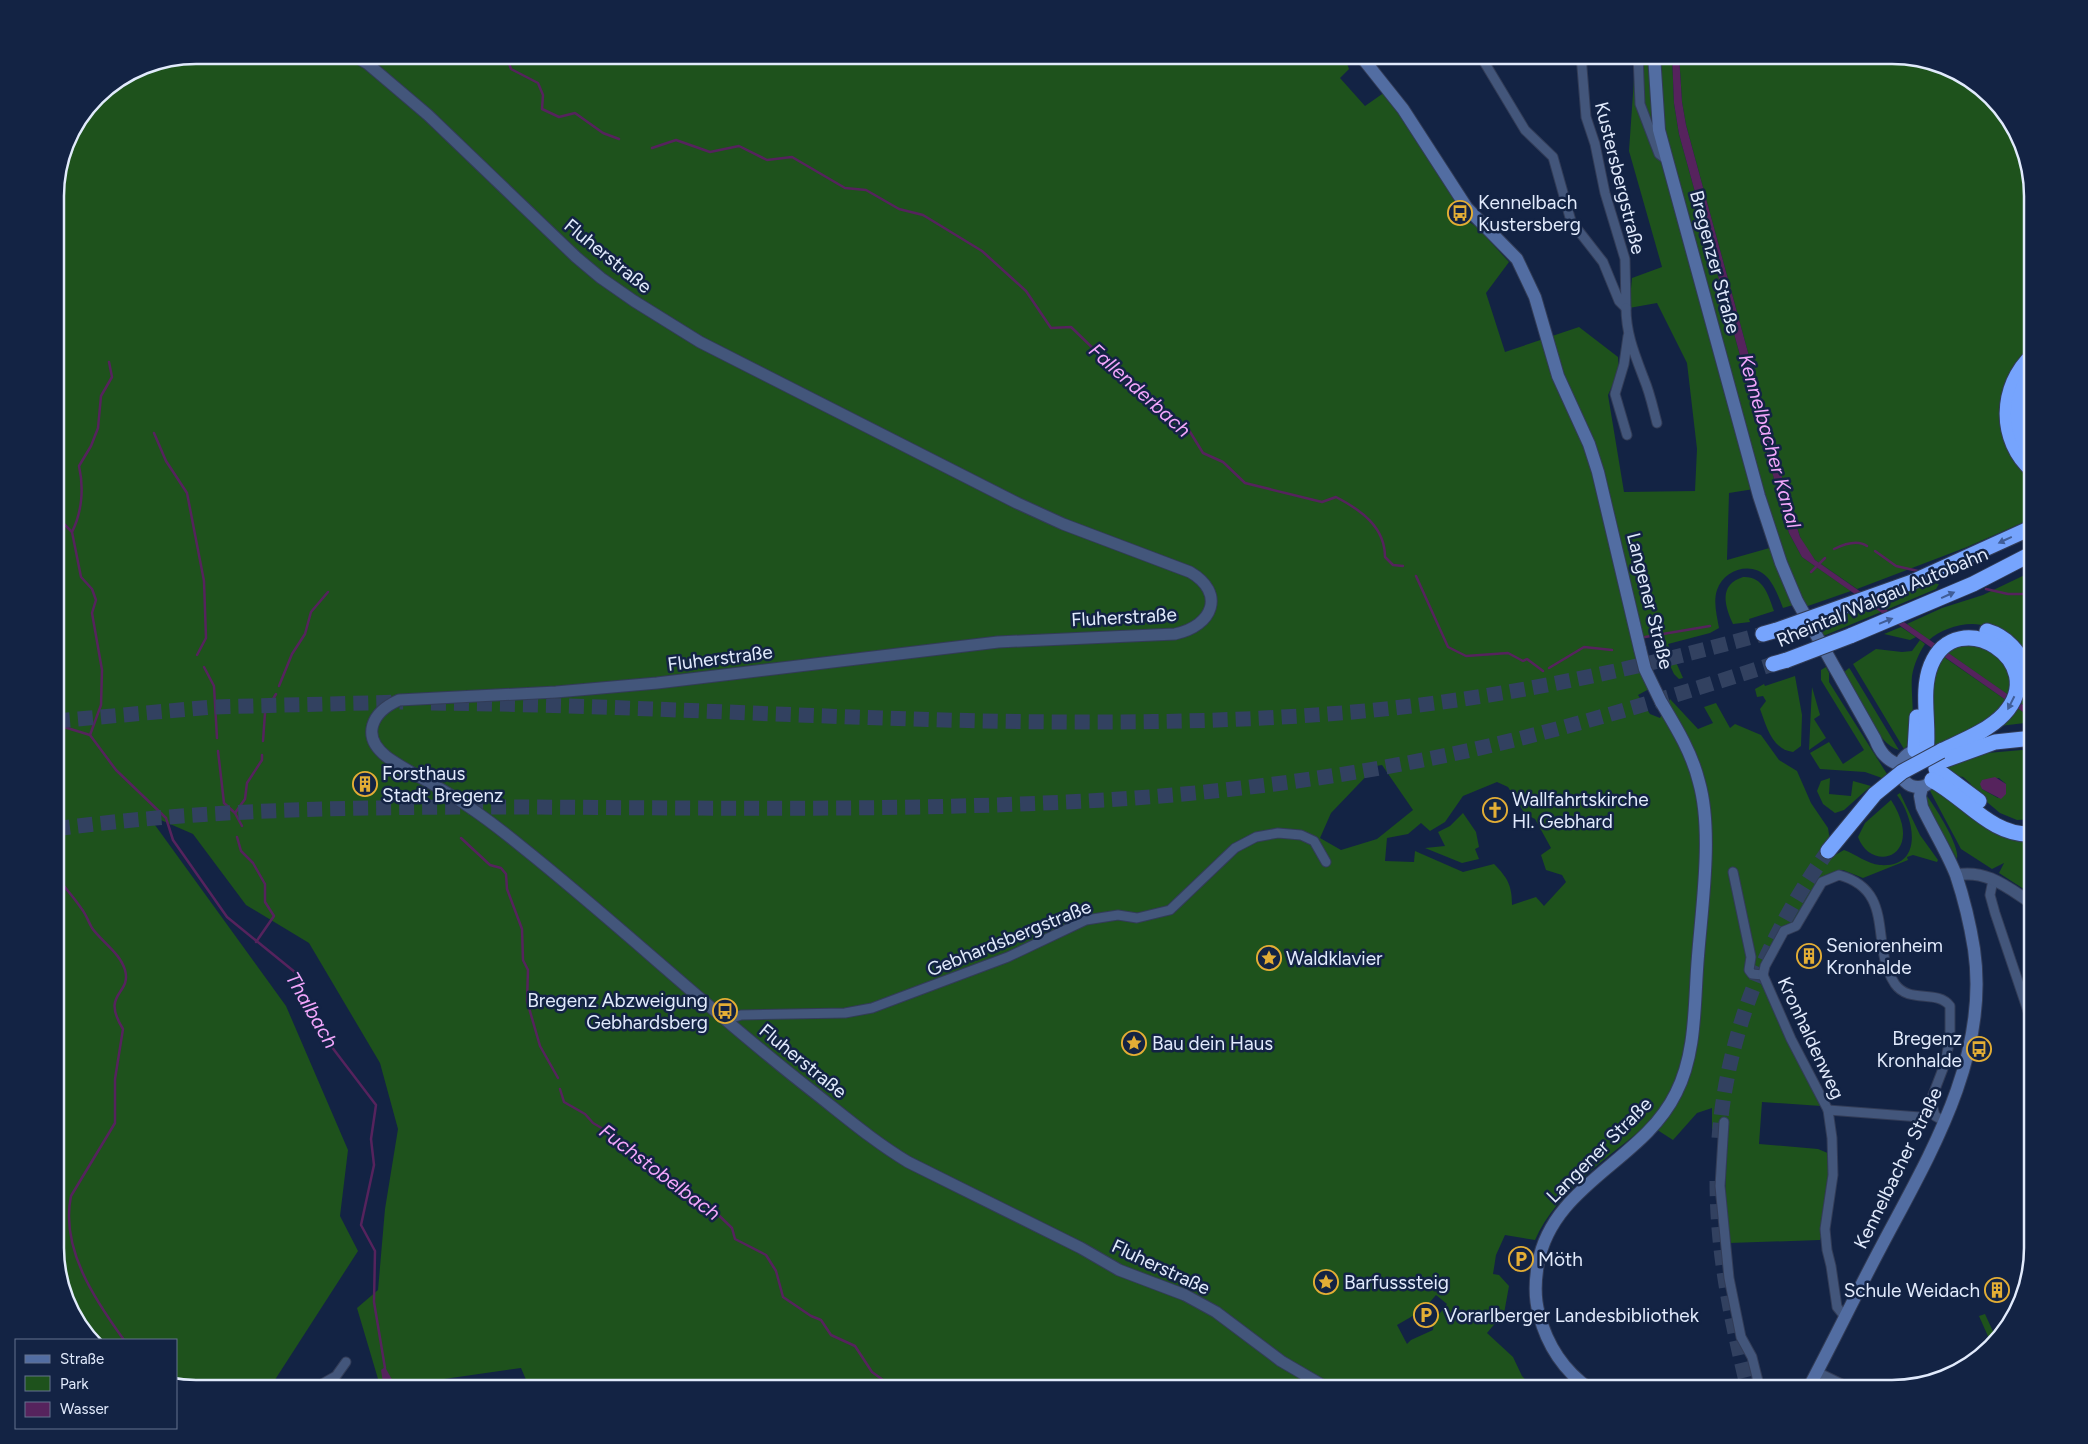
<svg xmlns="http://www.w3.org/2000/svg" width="2088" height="1444" font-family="Figtree,sans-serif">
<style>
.green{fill:#1e521c;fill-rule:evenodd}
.water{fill:#56235d}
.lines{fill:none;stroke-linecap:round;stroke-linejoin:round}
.stream{stroke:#56235d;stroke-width:2.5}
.motorway-tunnel{stroke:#324160;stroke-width:15;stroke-dasharray:15 8;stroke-linecap:butt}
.minor-casing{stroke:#323c57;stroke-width:11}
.tertiary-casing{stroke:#323c57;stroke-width:13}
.secondary-casing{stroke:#323c57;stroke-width:14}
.motorway-casing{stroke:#323c57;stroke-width:17}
.minor{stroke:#43567b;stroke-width:9}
.tertiary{stroke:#43567b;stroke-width:11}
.secondary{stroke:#526da2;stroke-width:12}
.motorway{stroke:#76a4fd;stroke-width:15}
.secondary-bridge-casing{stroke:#323c57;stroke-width:14;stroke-linecap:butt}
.motorway-bridge-casing{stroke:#323c57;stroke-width:17;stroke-linecap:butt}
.secondary-bridge{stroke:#526da2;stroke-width:12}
.motorway-bridge{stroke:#76a4fd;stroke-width:15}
.oneway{fill:#405d97}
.labels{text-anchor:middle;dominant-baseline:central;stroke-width:5;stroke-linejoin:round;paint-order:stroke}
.street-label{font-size:19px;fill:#e1eafc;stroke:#132344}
.poi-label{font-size:19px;fill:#e1eafc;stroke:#132344;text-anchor:start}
.water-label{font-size:20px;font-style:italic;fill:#f2a6fb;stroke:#132344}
.rim{fill:none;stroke:#e1eafc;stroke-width:2.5}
</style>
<rect width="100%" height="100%" fill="#132344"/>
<g class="green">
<path d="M195,55H1344L1349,69L1340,78L1365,106L1385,92L1427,154L1458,207V215L1477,227L1509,262L1486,293L1505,352L1579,327L1618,357L1619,371L1608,395L1624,492L1695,491L1697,449L1687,363L1657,303L1629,308L1632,278L1662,267L1629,151L1634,79L1642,60L1641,55H1649L1652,99L1754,489L1729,493L1727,560L1773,547L1793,605L1783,608C1779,598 1775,586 1767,577C1752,561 1724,569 1717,590C1713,602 1717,616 1719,628L1710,633L1668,644L1683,678L1679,679L1674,674L1665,655L1661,632L1632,641L1649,689L1638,695L1650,714L1660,718L1670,699L1698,729L1713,723L1704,707L1716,703L1730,728L1735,724L1761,735L1779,760L1797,771L1811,803L1828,828L1832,855H1835L1844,850C1856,854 1867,864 1880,865C1924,868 1915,819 1897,795L1900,793L1920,835L1938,860L1937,862L1913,855L1907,857L1908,860L1863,878L1843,870L1828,874L1817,883L1794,921L1782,927L1760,969L1757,980L1765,988L1821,1106L1762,1102L1759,1144L1818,1149L1830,1154L1825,1220L1820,1240L1729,1243L1725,1194L1728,1131L1712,1129V1108L1697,1113L1673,1140L1648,1124C1608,1158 1557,1191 1535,1240L1505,1235L1496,1255L1493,1274L1499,1275L1509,1286L1503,1319L1497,1321L1487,1333L1513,1357L1522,1376L1534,1389H530L521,1368L444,1379L443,1389H381L357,1308L378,1290L385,1209L398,1129L380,1063L309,943L246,905L193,834L147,814L286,1006L348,1150L340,1216L358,1251L269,1389H195L176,1383V1340H94L74,1319L55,1258V187L66,141L96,96L142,66ZM1382,765L1413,810L1377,839L1341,850L1320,838L1331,813L1376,766ZM1497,782L1508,787L1525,814L1535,819L1551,848L1541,855L1546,870L1562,875L1566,882L1544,906L1536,897L1512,905C1512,886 1508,878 1494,864L1463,872L1415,851L1414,862L1385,861L1387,838L1408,834L1421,823L1430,831L1445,822L1463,796ZM1436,1295L1447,1304L1434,1321L1433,1330L1411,1340L1407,1344L1397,1325L1423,1310Z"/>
<path d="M1658,55H1672L1674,103L1679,134L1789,533L1802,557L1851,591L1805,607L1770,518L1665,134Z"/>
<path d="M1679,55H1893L1971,79L2014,125L2033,195V350L2017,366L2033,477V518L1967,547L1857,589L1815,560L1807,550L1800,537L1786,492L1686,125L1682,102Z"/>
<path d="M2033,379V449C2022,423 2020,404 2033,379Z"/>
<path d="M2033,571V666C2023,657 1999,632 1988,627C1970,619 1942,628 1929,640L1907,624L1942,608L1983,595Z"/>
<path d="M1743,577C1763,576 1768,594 1774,611L1749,619L1750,622L1733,624C1725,606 1718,585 1743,577Z"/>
<path d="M1932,583L1939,584L1936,589L1886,610L1876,603Z"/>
<path d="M1870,605L1881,612L1821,637L1814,625Z"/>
<path d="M1901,627L1916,637L1910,640L1884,634Z"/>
<path d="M1973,633C2000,637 2012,652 2025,675C2028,679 2032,684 2033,689C2034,696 2033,705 2033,712L2019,702C2027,670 2008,634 1972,634C1961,634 1952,640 1943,643L1953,636Z"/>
<path d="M1920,640L1925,644C1919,653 1914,664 1912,676C1910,694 1919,738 1904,749L1853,664L1876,649L1902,652L1912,651Z"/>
<path d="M1957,645H1986C2005,664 2013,666 2008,695L1948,653Z"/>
<path d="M1944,657L2006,700C1990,725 1960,735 1934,747L1931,678Z"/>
<path d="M1826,667L1829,673V682L1887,774L1882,778L1865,772L1820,769L1810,753L1829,742L1843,764L1864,750L1821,680V670Z"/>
<path d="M1849,668L1850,669L1899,750C1877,745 1854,692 1843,673Z"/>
<path d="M1795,676L1802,715L1801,746L1793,752C1772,750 1766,725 1760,709L1766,701L1763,696L1757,697L1755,689L1764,684L1765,686Z"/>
<path d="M1812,687L1820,715L1814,719L1826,738L1809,750Z"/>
<path d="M2016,707L2033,719V722L2000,726Z"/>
<path d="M2022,750L2033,753V819L2017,820L2000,813L1975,792L1970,783L1963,777L1953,775L1945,766L1987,753ZM1999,778L2006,784L1998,798L1982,789L1984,780Z"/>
<path d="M1830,778L1829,794L1851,796L1853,781L1871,786L1844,810L1835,813L1823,804L1817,791L1821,781Z"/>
<path d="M1929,789H1936L2033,839V895L1999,873L2004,863L1992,869L1961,849Z"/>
<path d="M1924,792C1934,805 1960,845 1957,859L1923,797Z"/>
<path d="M1891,800C1927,856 1872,875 1858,837L1865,823Z"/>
<path d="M1463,813L1476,832L1479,847L1475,849L1479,859L1462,863L1425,848L1445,846L1438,832L1450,826Z"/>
<path d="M1985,1314L1996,1338L1991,1343L1979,1316Z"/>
</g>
<g class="water">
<path d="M1672,55H1679L1682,102L1686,125L1786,492L1800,537L1815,560L2033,712V719L1802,557L1789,533L1679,134L1674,103Z"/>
<path d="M1995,777L2006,784V794L2001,799L1982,789L1980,784L1982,780Z"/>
<path d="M385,1367L395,1385V1389H384L381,1370Z"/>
</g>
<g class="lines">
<g class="stream">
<path d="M506,55L511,69L538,83L543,95L542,109L559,117L575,113L603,133L619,139"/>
<path d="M652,148L676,140L710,152L739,146L767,160L792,157L845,188L866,190L899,209L923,215L982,251L1026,291L1051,328L1071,327L1164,417L1187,427L1203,453L1223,462L1245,483L1322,502L1336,497C1361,510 1385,527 1385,557L1393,565L1403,566"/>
<path d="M154,433L166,461L187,493L204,581L206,638L197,655"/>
<path d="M55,508L59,519L72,532L81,577L92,589L96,600L92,613L102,670L101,705L90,735"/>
<path d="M72,532C82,512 84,488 79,466L91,446L98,428L101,396L112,377L109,362"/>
<path d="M1834,549C1844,544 1857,539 1867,546"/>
<path d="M1875,551L1896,566L1918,571"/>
<path d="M1819,564L1825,558"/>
<path d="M1811,572L1816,567"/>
<path d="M1416,576L1448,647L1466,656L1508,653L1523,661L1527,659L1543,671"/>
<path d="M1986,589L2008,594H2033"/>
<path d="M1645,637L1710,626"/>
<path d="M204,667L214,686L217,738"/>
<path d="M1549,668L1584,647L1612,650"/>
<path d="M279,686L292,654L305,634L311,612L328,592"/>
<path d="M55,710L64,727L90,735L116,770L166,818L173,840L227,917L296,973L301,995L325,1038L376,1105L371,1139L374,1165L361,1225L375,1251L374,1302L385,1368"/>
<path d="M263,741L265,713L276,694"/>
<path d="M218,751L224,803L235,813"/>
<path d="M242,826L235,813L245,799L247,783L262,760V755"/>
<path d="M237,837L241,851L253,863L265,884V902L274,916L256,942"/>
<path d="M461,838L490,865L501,868L506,874L507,889L522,929L523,960L528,970L527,1001L540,1046L558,1078"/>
<path d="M55,874C63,886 73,896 81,908C86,914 88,921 92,928C102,942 120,953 125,970C132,995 100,992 123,1029L115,1079V1123L71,1196C60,1248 95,1300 124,1340"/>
<path d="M560,1089L564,1102L585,1114L593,1123L610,1133L622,1143L627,1151L650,1163L656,1172L668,1181L703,1200L732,1228L735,1239L766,1255L776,1271L783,1297L811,1316L821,1320L831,1335L855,1346L872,1372L883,1380L901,1382L903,1389"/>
</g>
<g class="motorway-tunnel">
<path d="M431,703C738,706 1046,738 1353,712C1493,700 1629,671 1763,634"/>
<path d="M55,721L213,707L403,702"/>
<path d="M55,829C211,808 368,807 525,807C705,808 886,811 1066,802C1201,796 1339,779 1471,750C1574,727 1674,696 1773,664"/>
<path d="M1719,1138C1727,1033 1767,936 1828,851"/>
<path d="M1717,1181C1717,1252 1731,1320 1748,1389"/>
</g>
<defs>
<g id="minor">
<path d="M1480,55L1525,130L1553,157L1571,221L1603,262L1619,301L1626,308L1625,259L1605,193L1595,144L1586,117L1581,55"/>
<path d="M1638,55L1640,104L1659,154L1667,160"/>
<path d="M1626,308C1626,334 1635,355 1644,379C1650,393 1653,408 1657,423"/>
<path d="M1627,435L1615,394L1624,364L1628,336"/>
<path d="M1733,872L1751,957L1749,970L1752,974L1763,975"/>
<path d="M1993,880L1990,895L1995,913L2033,1026"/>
<path d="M1763,975L1765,966L1784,931L1796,926L1822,882L1839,875C1897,891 1869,945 1895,984C1909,1004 1937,989 1950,1006V1040L1944,1066L1931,1100L1935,1116L1944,1121"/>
<path d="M1763,975L1791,1039L1828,1110L1832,1138L1833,1175L1825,1229L1827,1250L1831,1266L1837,1307L1845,1317"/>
<path d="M726,1020L741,1015L845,1013L872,1008L1008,957L1086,920L1118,915L1137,918L1170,910L1235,848L1256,837L1278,833L1301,835L1314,841L1326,862"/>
<path d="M1828,1110L1920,1117"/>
<path d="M1724,1122L1720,1186L1729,1278L1741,1337L1752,1357L1760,1389"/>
<path d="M1817,1372L1852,1389"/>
<path d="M322,1389V1384L336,1376L346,1362"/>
<path d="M354,1389H360"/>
</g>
<g id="tertiary">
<path d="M353,55L368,64L428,115L576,257L601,278L634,301L700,342L1017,503L1063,524L1190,572C1226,593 1213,626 1175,634L998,642L657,683L556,692L399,700C372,712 360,736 387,757C408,772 431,782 452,796C477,811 500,829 522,847C621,926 712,1013 811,1090C843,1115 873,1141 908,1162L1081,1248L1119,1270L1185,1295L1216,1312L1281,1361L1329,1389"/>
<path d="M1956,875C1987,869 2008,888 2033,904"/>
</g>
<g id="secondary">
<path d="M1360,55L1403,109L1467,208L1517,259L1535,297L1558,376L1589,444L1598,472L1640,649"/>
<path d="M1654,55L1659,130L1759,496L1781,563L1797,601L1875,739C1880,752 1886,760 1900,765"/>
<circle cx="1918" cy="769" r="18"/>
<path d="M1590,1389C1564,1371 1547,1345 1539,1314C1534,1297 1535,1281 1538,1264C1552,1184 1643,1161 1676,1093C1697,1052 1694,1001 1698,956C1702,905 1713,831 1699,782C1692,753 1676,727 1661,702"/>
<path d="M1808,1389C1833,1342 1856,1294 1881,1247C1929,1156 1990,1057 1974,949C1970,924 1964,899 1956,875C1947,852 1933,830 1922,807L1920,796L1922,787"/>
</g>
<g id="motorway">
<path d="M2033,355C1999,386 1998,441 2033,471"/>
<path d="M2033,371C2014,397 2013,430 2033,455"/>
<path d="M1912,582L2033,527"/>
<path d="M1987,631C2011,638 2020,656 2033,676"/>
<path d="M1763,634L1777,630"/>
<path d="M1850,636L1973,584L2033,553"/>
<path d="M1773,664L1787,660"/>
<path d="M1915,750L1917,717"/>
<path d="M1926,753C1930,725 1920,692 1931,665C1957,602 2052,662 2004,714C1988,731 1962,741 1941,751"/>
<path d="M1945,760L1995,742L2033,738"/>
<path d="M1936,769L1979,801"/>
<path d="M1932,780C1966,798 1992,837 2033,834"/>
<path d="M1828,851L1875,794"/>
</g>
</defs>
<use href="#minor" class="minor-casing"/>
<use href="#tertiary" class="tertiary-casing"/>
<use href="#secondary" class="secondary-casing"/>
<use href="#motorway" class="motorway-casing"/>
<use href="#minor" class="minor"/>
<use href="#tertiary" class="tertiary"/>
<use href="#secondary" class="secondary"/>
<use href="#motorway" class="motorway"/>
<defs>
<path id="secondary-bridge" d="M1640,649L1645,669L1661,702"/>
<g id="motorway-bridge">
<path d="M1777,630L1912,582"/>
<path d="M1787,660L1850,636"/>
<path d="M1875,794L1902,772L1941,751"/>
</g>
</defs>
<use href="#secondary-bridge" class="secondary-bridge-casing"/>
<use href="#motorway-bridge" class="motorway-bridge-casing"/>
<use href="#secondary-bridge" class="secondary-bridge"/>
<use href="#motorway-bridge" class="motorway-bridge"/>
</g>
<defs><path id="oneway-solid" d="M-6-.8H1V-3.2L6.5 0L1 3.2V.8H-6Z" transform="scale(1.25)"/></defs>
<g class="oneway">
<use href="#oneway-solid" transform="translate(2005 540) rotate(155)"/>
<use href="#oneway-solid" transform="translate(1948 595) rotate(-24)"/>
<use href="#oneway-solid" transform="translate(1886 621) rotate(-22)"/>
<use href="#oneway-solid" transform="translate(2011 703) rotate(117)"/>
</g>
<defs>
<symbol id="bus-ring" viewBox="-11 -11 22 22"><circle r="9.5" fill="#132344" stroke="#e4ae35" stroke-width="1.5"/><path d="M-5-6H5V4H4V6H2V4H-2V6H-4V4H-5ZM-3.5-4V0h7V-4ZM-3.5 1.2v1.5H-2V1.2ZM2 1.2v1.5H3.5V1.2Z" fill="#e4ae35"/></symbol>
<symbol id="building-ring" viewBox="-11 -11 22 22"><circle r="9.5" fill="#132344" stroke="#e4ae35" stroke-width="1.5"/><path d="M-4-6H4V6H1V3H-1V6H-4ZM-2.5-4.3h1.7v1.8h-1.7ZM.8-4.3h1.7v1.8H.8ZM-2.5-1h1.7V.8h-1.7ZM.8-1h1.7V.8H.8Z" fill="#e4ae35"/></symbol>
<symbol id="church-ring" viewBox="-11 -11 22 22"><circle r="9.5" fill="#132344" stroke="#e4ae35" stroke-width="1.5"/><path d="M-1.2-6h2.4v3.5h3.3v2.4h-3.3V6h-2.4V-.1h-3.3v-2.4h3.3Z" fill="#e4ae35"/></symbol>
<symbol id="sight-ring" viewBox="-11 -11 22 22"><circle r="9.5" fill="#132344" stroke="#e4ae35" stroke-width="1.5"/><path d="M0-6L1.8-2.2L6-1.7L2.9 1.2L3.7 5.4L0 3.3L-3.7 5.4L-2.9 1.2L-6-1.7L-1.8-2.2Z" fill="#e4ae35"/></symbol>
<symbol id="parking-ring" viewBox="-11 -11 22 22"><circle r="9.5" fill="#132344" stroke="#e4ae35" stroke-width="1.5"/><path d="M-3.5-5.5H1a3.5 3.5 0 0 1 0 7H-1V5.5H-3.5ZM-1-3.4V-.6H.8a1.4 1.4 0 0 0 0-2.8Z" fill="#e4ae35"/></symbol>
</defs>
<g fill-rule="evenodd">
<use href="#bus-ring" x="1446" y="199" width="28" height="28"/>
<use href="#building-ring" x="351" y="770" width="28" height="28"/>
<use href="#church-ring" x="1481" y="796" width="28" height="28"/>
<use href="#building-ring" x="1795" y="942" width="28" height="28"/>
<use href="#sight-ring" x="1255" y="944" width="28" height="28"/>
<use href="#bus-ring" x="711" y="997" width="28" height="28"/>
<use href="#sight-ring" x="1120" y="1029" width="28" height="28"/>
<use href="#bus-ring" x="1965" y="1035" width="28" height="28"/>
<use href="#parking-ring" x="1507" y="1245" width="28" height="28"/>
<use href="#sight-ring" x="1312" y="1268" width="28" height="28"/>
<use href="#building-ring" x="1983" y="1276" width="28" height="28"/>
<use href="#parking-ring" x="1412" y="1301" width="28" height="28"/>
</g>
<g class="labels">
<g class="street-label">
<text transform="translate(1620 178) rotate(76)">Kustersbergstraße</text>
<text transform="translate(608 256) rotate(39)">Fluherstraße</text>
<text transform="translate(1715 262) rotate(75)">Bregenzer Straße</text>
<text transform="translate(1882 597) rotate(-23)">Rheintal/Walgau Autobahn</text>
<text transform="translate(1650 601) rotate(76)">Langener Straße</text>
<text transform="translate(1124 617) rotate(-3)">Fluherstraße</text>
<text transform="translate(720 658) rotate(-7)">Fluherstraße</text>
<text transform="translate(1009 938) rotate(-22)">Gebhardsbergstraße</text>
<text transform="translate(1811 1038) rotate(65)">Kronhaldenweg</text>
<text transform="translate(803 1061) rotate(39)">Fluherstraße</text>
<text transform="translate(1599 1150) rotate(-45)">Langener Straße</text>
<text transform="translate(1898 1168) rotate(-64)">Kennelbacher Straße</text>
<text transform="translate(1161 1267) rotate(25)">Fluherstraße</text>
</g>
<g class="poi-label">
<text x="1478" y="202">Kennelbach<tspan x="1478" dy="22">Kustersberg</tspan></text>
<text x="382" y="773">Forsthaus<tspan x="382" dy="22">Stadt Bregenz</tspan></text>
<text x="1512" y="799">Wallfahrtskirche<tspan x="1512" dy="22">Hl. Gebhard</tspan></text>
<text x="1826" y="945">Seniorenheim<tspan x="1826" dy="22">Kronhalde</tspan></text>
<text x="1286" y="958">Waldklavier</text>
<text x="708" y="1000" text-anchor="end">Bregenz Abzweigung<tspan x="708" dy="22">Gebhardsberg</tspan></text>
<text x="1962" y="1038" text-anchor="end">Bregenz<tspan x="1962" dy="22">Kronhalde</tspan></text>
<text x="1152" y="1043">Bau dein Haus</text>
<text x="1538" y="1259">Möth</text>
<text x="1344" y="1282">Barfusssteig</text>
<text x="1980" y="1290" text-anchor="end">Schule Weidach</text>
<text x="1444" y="1315">Vorarlberger Landesbibliothek</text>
</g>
<g class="water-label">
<text transform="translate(1140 390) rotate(42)">Fallenderbach</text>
<text transform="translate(1770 441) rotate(74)">Kennelbacher Kanal</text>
<text transform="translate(312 1010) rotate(60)">Thalbach</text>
<text transform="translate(660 1172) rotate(37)">Fuchstobelbach</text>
</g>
</g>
<path d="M0 0H2088V1444H0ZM196 64H1892A132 132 0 0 1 2024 196V1248A132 132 0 0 1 1892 1380H196A132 132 0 0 1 64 1248V196A132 132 0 0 1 196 64Z" fill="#132344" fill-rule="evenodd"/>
<path class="rim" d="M196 64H1892A132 132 0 0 1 2024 196V1248A132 132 0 0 1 1892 1380H196A132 132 0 0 1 64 1248V196A132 132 0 0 1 196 64Z"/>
<rect x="15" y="1339" width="162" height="90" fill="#132344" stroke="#65738e"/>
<rect x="25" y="1355" width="25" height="8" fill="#526da2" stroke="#65738e"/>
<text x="60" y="1364" font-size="15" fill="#e1eafc">Straße</text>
<rect x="25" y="1376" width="25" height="15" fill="#1e521c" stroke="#65738e"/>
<text x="60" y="1389" font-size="15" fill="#e1eafc">Park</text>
<rect x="25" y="1402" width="25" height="15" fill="#56235d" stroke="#65738e"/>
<text x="60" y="1414" font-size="15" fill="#e1eafc">Wasser</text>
</svg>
